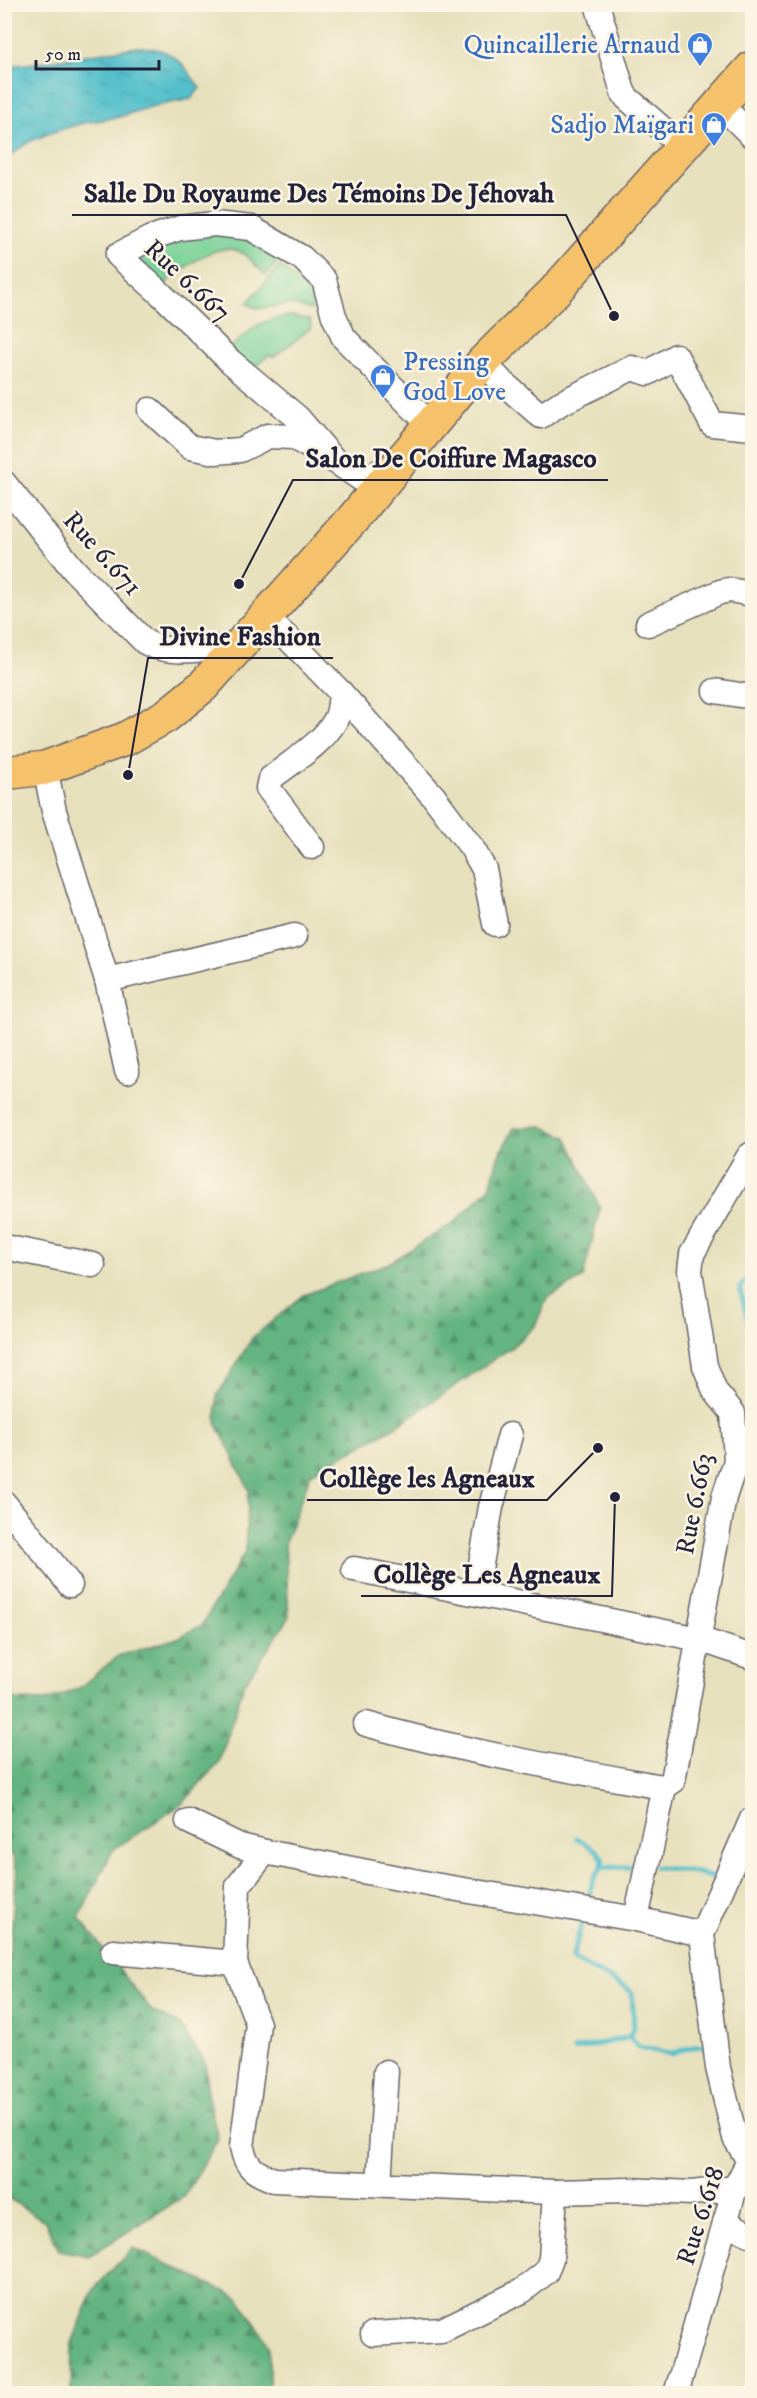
<svg xmlns="http://www.w3.org/2000/svg" width="757" height="2398" font-family="'IM FELL DW Pica',serif">
<style>
.green{fill:#7ad298;stroke:#4e7a6a;stroke-width:1.5}
.forest{fill:url(#forest-firs);stroke:#426b5e;stroke-width:1.5}
.water{fill:url(#water-ripples);stroke:#3a7082;stroke-width:1.5}
.lines{fill:none;stroke-linecap:round;stroke-linejoin:round}
.stream{stroke:#52bfca;stroke-width:5}
.minor-casing{stroke:#676468;stroke-width:27}
.highway-casing{stroke:#676468;stroke-width:36}
.minor{stroke:#fff;stroke-width:24}
.highway{stroke:#f5c16b;stroke-width:33}
.labels{text-anchor:middle;dominant-baseline:central;stroke-width:5;stroke-linejoin:round;paint-order:stroke}
.shop-label{font-size:26px;fill:#366cbe;stroke:#fcf5e5;text-anchor:end}
.street-label{font-size:26px;fill:#22223b;stroke:#fcf5e5}
.leader{fill:none;stroke:#22223b;stroke-width:2}
.callout-dot{fill:#22223b;stroke:#fcf5e5;stroke-width:2}
.callout-label{font-size:27px;text-anchor:middle;font-weight:bold;fill:#22223b;stroke:#fcf5e5;stroke-width:5;stroke-linejoin:round;paint-order:stroke}
</style>
<defs>
<pattern id="forest-firs" width="22" height="20" patternUnits="userSpaceOnUse" patternTransform="scale(1.5)"><rect width="22" height="20" fill="#63b480"/><path d="M5 1l3.5 6h-7zM16 11l3.5 6h-7z" fill="#51926a"/></pattern>
<pattern id="water-ripples" width="26" height="14" patternUnits="userSpaceOnUse" patternTransform="scale(1.5)"><rect width="26" height="14" fill="#52bfca"/><path d="M2 4q2-2 4 0t4 0M15 11q2-2 4 0t4 0" fill="none" stroke="#449ba5"/></pattern>
</defs>
<rect width="100%" height="100%" fill="#fcf5e5"/>
<filter id="ink" filterUnits="userSpaceOnUse"><feTurbulence type="fractalNoise" baseFrequency=".0167" numOctaves="2"/><feDisplacementMap in="SourceGraphic" scale="12" xChannelSelector="R" yChannelSelector="G"/><feConvolveMatrix kernelMatrix="1 2 1 2 8 2 1 2 1" color-interpolation-filters="sRGB"/></filter>
<filter id="wash" filterUnits="userSpaceOnUse"><feTurbulence type="fractalNoise" baseFrequency=".008" numOctaves="4" result="noise"/><feDisplacementMap in="SourceGraphic" scale="24" xChannelSelector="R" yChannelSelector="G"/><feGaussianBlur stdDeviation="1.35" result="paint"/><feColorMatrix in="noise" values="0 0 0 0 0 0 0 0 0 0 0 0 0 0 0 0 0 1.4 0 .05"/><feComposite in="paint" operator="in"/></filter>
<g filter="url(#wash)">
<rect width="100%" height="100%" fill="#e7e0bc"/>
<g class="green">
<path d="M212,229L260,243L279,260L266,275C258,269 251,258 242,253C217,238 183,270 164,284L132,252Z"/>
<path d="M280,266L313,295L311,310L291,304L258,309L247,303Z"/>
<path d="M290,316L310,320L311,328L273,357L269,355L251,370L227,350C251,330 258,320 290,316Z"/>
</g>
<g class="forest">
<path d="M541,1126L567,1137L600,1208L583,1278L547,1298L535,1326L512,1347L395,1427L311,1473L285,1543L289,1618L244,1684L219,1763L182,1804L113,1850L79,1918L152,2011L179,2024L206,2064L207,2093L218,2139L185,2196L89,2256L59,2250L45,2221L5,2196L4,1971L8,1967L17,1871L13,1857L5,1847L4,1693L16,1700L47,1701L79,1688L118,1656L178,1638L202,1625L245,1552L249,1490L216,1422L217,1396L252,1338L304,1295L389,1263L456,1221L490,1187L498,1157L514,1128Z"/>
<path d="M133,2248L239,2298L269,2345V2393H71L72,2343L94,2289Z"/>
</g>
<path class="water" d="M137,47C172,47 181,61 200,88L191,99L150,107L119,117L83,123L50,133L29,142L5,159V66L29,64Z"/>
<g class="lines">
<g class="stream">
<path d="M195,5V4"/>
<path d="M748,1321L740,1288L752,1275"/>
<path d="M577,1838L597,1851L603,1859L602,1867L594,1878L587,1903"/>
<path d="M602,1867H640"/>
<path d="M655,1867L695,1872L719,1880"/>
<path d="M584,1915L572,1959L626,1987L632,1993L634,2027L629,2037"/>
<path d="M629,2037L639,2047L672,2054L688,2048L700,2046L708,2048"/>
<path d="M574,2050L629,2037"/>
</g>
</g>
</g>
<g filter="url(#ink)">
<g class="lines">
<defs>
<g id="minor">
<path d="M597,4L623,92L627,98L683,147"/>
<path d="M721,105L752,136"/>
<path d="M483,362L502,382L541,416L559,404L632,368L648,373L676,356L712,424L752,428"/>
<path d="M150,410L190,447L215,452L240,450L268,436L293,437L335,461L361,479L396,465"/>
<path d="M335,461L298,418L230,361L161,294L118,255L151,238L180,228L215,224L251,228L302,258L324,280L334,316L344,338L431,426"/>
<path d="M4,483L74,570L145,642C171,657 209,648 239,646"/>
<path d="M264,618L288,638L341,693L434,797L472,848L484,869L495,924"/>
<path d="M648,624L720,592L729,590L752,594"/>
<path d="M715,691L752,697"/>
<path d="M45,768L54,811L107,980L127,1071"/>
<path d="M312,847L268,788L270,779C291,762 321,745 335,721C340,713 340,702 341,693"/>
<path d="M107,980L295,936"/>
<path d="M4,1247L93,1265"/>
<path d="M4,1503L70,1585"/>
<path d="M354,1569L699,1639L752,1657"/>
<path d="M476,1592L491,1507L510,1435"/>
<path d="M366,1724C462,1751 558,1768 656,1786L664,1787L673,1781L724,1497L736,1461L733,1413L715,1391L705,1366L690,1271L692,1254L749,1156L752,1154"/>
<path d="M188,1821L240,1846L265,1852L238,1886L235,1963L258,2024L242,2147C246,2168 255,2173 274,2180L555,2192L628,2190L692,2193L735,2188"/>
<path d="M265,1852L434,1885L636,1919L702,1934"/>
<path d="M636,1919L664,1787"/>
<path d="M113,1952L235,1963"/>
<path d="M379,2184L386,2072"/>
<path d="M725,2222L749,2234L752,2233"/>
<path d="M373,2334L442,2330L522,2291L546,2272L551,2259L555,2192"/>
<path d="M676,2394L735,2188L749,2161L735,2138L718,2068L702,1934L752,1819"/>
</g>
<path id="highway" d="M4,773L45,768L125,739L166,716L203,686L352,520L483,362L555,291L752,68"/>
</defs>
<use href="#minor" class="minor-casing"/>
<use href="#highway" class="highway-casing"/>
<use href="#minor" class="minor"/>
<use href="#highway" class="highway"/>
</g>
</g>
<defs>
<symbol id="shop-pin" viewBox="-11 -11 22 30"><path d="M0 17L-7.5 6A9.5 9.5 0 1 1 7.5 6Z" fill="#3f7fe0" stroke="#fcf5e5"/><path d="M-5-2.5h2.3a2.7 3.5 0 0 1 5.4 0H5L5.5 6h-11ZM-1.5-2.5h3a1.5 2.3 0 0 0-3 0Z" fill="#fff"/></symbol>
</defs>
<g fill-rule="evenodd">
<use href="#shop-pin" x="685" y="30" width="30" height="40"/>
<use href="#shop-pin" x="699" y="110" width="30" height="40"/>
<use href="#shop-pin" x="368" y="362" width="30" height="40"/>
</g>
<g class="labels">
<g class="shop-label">
<text x="680" y="45">Quincaillerie Arnaud</text>
<text x="694" y="125">Sadjo Maïgari</text>
<text x="403" y="362" text-anchor="start">Pressing<tspan x="403" dy="30">God Love</tspan></text>
</g>
<g class="street-label">
<text transform="translate(187 281) rotate(43)">Rue 6.667</text>
<text transform="translate(102 554) rotate(48)">Rue 6.671</text>
<text transform="translate(695 1504) rotate(-79)">Rue 6.663</text>
<text transform="translate(701 2216) rotate(-72)">Rue 6.618</text>
</g>
</g>
<path class="leader" d="M614 316L566 215H72M239 584L293 480H608M128 775L148 658H333M598 1448L547 1500H307M615 1497L612 1596H361"/>
<g class="callout-dot">
<circle cx="614" cy="316" r="6"/>
<circle cx="239" cy="584" r="6"/>
<circle cx="128" cy="775" r="6"/>
<circle cx="598" cy="1448" r="6"/>
<circle cx="615" cy="1497" r="6"/>
</g>
<g class="callout-label">
<text x="319" y="202">Salle Du Royaume Des Témoins De Jéhovah</text>
<text x="451" y="467">Salon De Coiffure Magasco</text>
<text x="240" y="645">Divine Fashion</text>
<text x="427" y="1487">Collège les Agneaux</text>
<text x="487" y="1583">Collège Les Agneaux</text>
</g>
<rect width="757" height="2398" fill="none" stroke="#fcf5e5" stroke-width="24"/>
<path d="M36 60v9h123v-9" fill="none" stroke="#22223b" stroke-width="3"/>
<text x="45" y="60" font-size="18" fill="#22223b" stroke="#fcf5e5" stroke-width="4.5" paint-order="stroke">50 m</text>
</svg>
